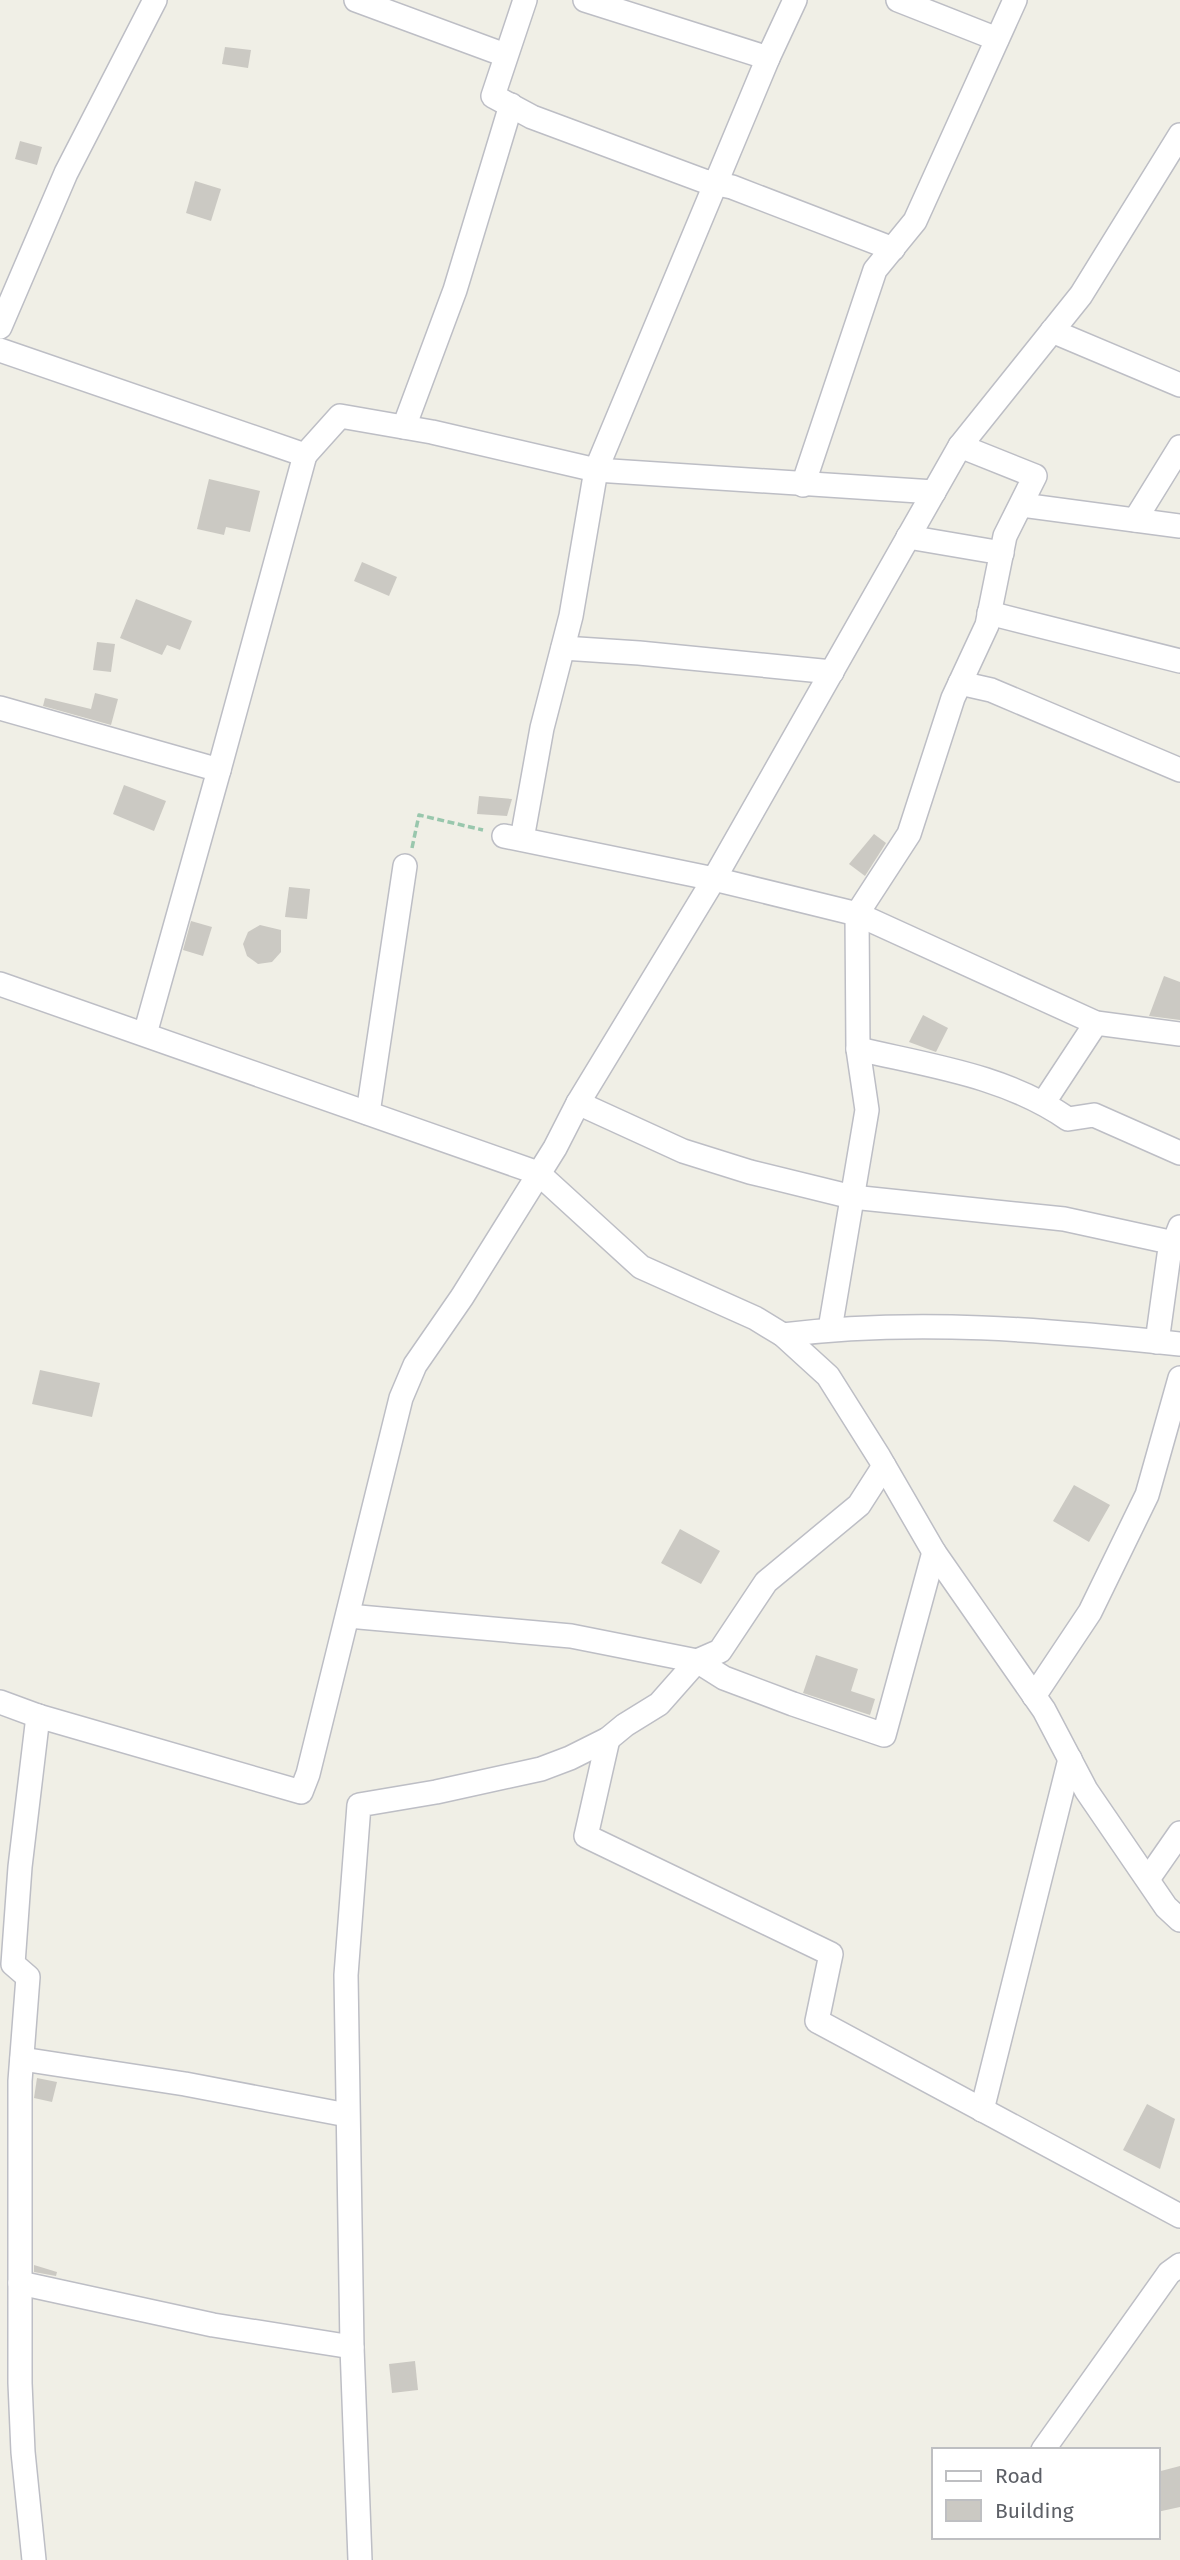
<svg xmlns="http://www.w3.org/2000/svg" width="1180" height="2560" font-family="'Fira Sans',sans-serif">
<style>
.building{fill:#cbc9c3}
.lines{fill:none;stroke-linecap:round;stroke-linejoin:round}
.minor-casing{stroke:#bdbec5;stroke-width:26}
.path{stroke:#99c7ad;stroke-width:3.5;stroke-dasharray:7 3.5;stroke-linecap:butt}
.minor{stroke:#fff;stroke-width:23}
</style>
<rect width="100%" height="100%" fill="#f0efe6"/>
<g class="building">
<path d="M225,47L251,50L248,68L222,64Z"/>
<path d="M20,141L42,147L37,165L15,159Z"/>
<path d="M195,181L221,189L211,221L186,213Z"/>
<path d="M209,479L260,491L250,532L226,527L224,535L197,529Z"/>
<path d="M362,562L397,577L389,596L354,581Z"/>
<path d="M136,599L192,621L180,650L167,645L162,655L120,638Z"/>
<path d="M97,642L115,644L111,672L93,670Z"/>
<path d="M95,693L118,699L111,725L43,706L45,698L91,709Z"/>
<path d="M124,785L166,801L154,831L113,814Z"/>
<path d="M479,796L512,799L507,816L477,814Z"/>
<path d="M874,834L886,843L865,876L849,864Z"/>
<path d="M289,887L310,889L307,919L285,917Z"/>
<path d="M191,921L212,927L203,956L183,950Z"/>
<path d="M260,925L281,930V952L272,962L258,964L247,956L243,944L248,932Z"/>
<path d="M1164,976L1180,982V1020L1149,1016Z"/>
<path d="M923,1015L948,1028L936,1052L909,1042Z"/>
<path d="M40,1370L100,1383L92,1417L32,1404Z"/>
<path d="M1074,1485L1110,1505L1089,1542L1053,1521Z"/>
<path d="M680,1529L720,1551L701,1584L661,1563Z"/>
<path d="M816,1655L858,1669L851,1691L875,1699L870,1715L803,1693Z"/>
<path d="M37,2078L57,2082L52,2102L34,2098Z"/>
<path d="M1147,2104L1175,2119L1160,2169L1123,2150Z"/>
<path d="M34,2265L57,2272L56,2276L34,2272Z"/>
<path d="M415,2361L418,2390L392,2393L389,2364Z"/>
<path d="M1180,2466V2507L1157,2512V2472Z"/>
</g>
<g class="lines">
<defs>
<g id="minor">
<path d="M356,0L505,55"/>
<path d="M525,0L493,96L532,117L704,181L732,187L893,249"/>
<path d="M585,0L768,58"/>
<path d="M898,0L997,39"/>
<path d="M0,327L66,173L155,0"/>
<path d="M1052,331L1180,385"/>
<path d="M0,350L305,455L340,416L432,432L596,470L934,492"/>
<path d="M404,427L455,290L511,105"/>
<path d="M803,485L875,270L915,221L1015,0"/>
<path d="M1022,505L1180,526"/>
<path d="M1135,520L1180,447"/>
<path d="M908,537L1002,553"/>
<path d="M989,613L1180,661"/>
<path d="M563,648L639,653L832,672"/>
<path d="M960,683L991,690L1180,770"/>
<path d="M0,708L219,770"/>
<path d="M504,836L714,879L857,914L1096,1023L1180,1034"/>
<path d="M522,839L542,728L571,616L596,470L768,58L795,0"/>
<path d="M0,984L538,1173L641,1267L755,1318L783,1335L828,1376L879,1457L934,1552L1044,1710L1086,1790L1166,1907L1180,1920"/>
<path d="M145,1034L219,770L305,455"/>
<path d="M858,1049C931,1066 1006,1076 1068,1119L1094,1115L1180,1153"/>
<path d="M1044,1102L1096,1023"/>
<path d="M578,1103L683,1151L750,1172L852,1197L1064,1219L1174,1243"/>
<path d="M368,1113L405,866"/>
<path d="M830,1329L867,1110L858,1049L857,914L909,834L953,698L987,625L1005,536L1035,476L960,446"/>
<path d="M783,1335C915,1318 1048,1330 1180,1344"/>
<path d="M1157,1342L1169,1255L1180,1227"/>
<path d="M348,1616L571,1636L697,1661L724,1678L793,1704L884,1735L934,1552"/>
<path d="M1034,1696L1090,1612L1147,1495L1180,1378"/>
<path d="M0,1702L38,1716L301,1792L308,1774L401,1398L415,1365L462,1297L555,1148L578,1103L714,879L960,446L1081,295L1180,135"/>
<path d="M608,1739L586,1836L831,1954L817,2021L1180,2216"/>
<path d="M1148,1879L1180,1833"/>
<path d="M22,2059L185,2084L347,2115"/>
<path d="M982,2110L1070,1759"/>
<path d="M20,2283L213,2325L352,2347"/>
<path d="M1043,2450L1169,2273L1180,2265"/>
<path d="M34,2560L23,2452L20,2383V2081L28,1977L13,1964L20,1867L38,1716"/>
<path d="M360,2560L352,2347L346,1975L359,1805L436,1792L541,1769L570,1758L608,1739L625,1725L659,1704L697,1661L720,1651L766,1582L859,1505L884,1466"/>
</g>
</defs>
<use href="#minor" class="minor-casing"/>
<path class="path" d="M412,848L419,815L483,830"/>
<use href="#minor" class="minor"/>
</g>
<rect x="932" y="2448" width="228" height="91" fill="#ffffff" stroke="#bebfc2" stroke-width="2"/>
<rect x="946" y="2471" width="35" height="10" fill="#ffffff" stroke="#bebfc2" stroke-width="2"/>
<text x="995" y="2483" font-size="21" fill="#5d6067">Road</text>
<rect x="946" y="2500" width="35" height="21" fill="#cbc9c3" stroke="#bebfc2" stroke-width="2"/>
<text x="995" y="2518" font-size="21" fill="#5d6067">Building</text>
</svg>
